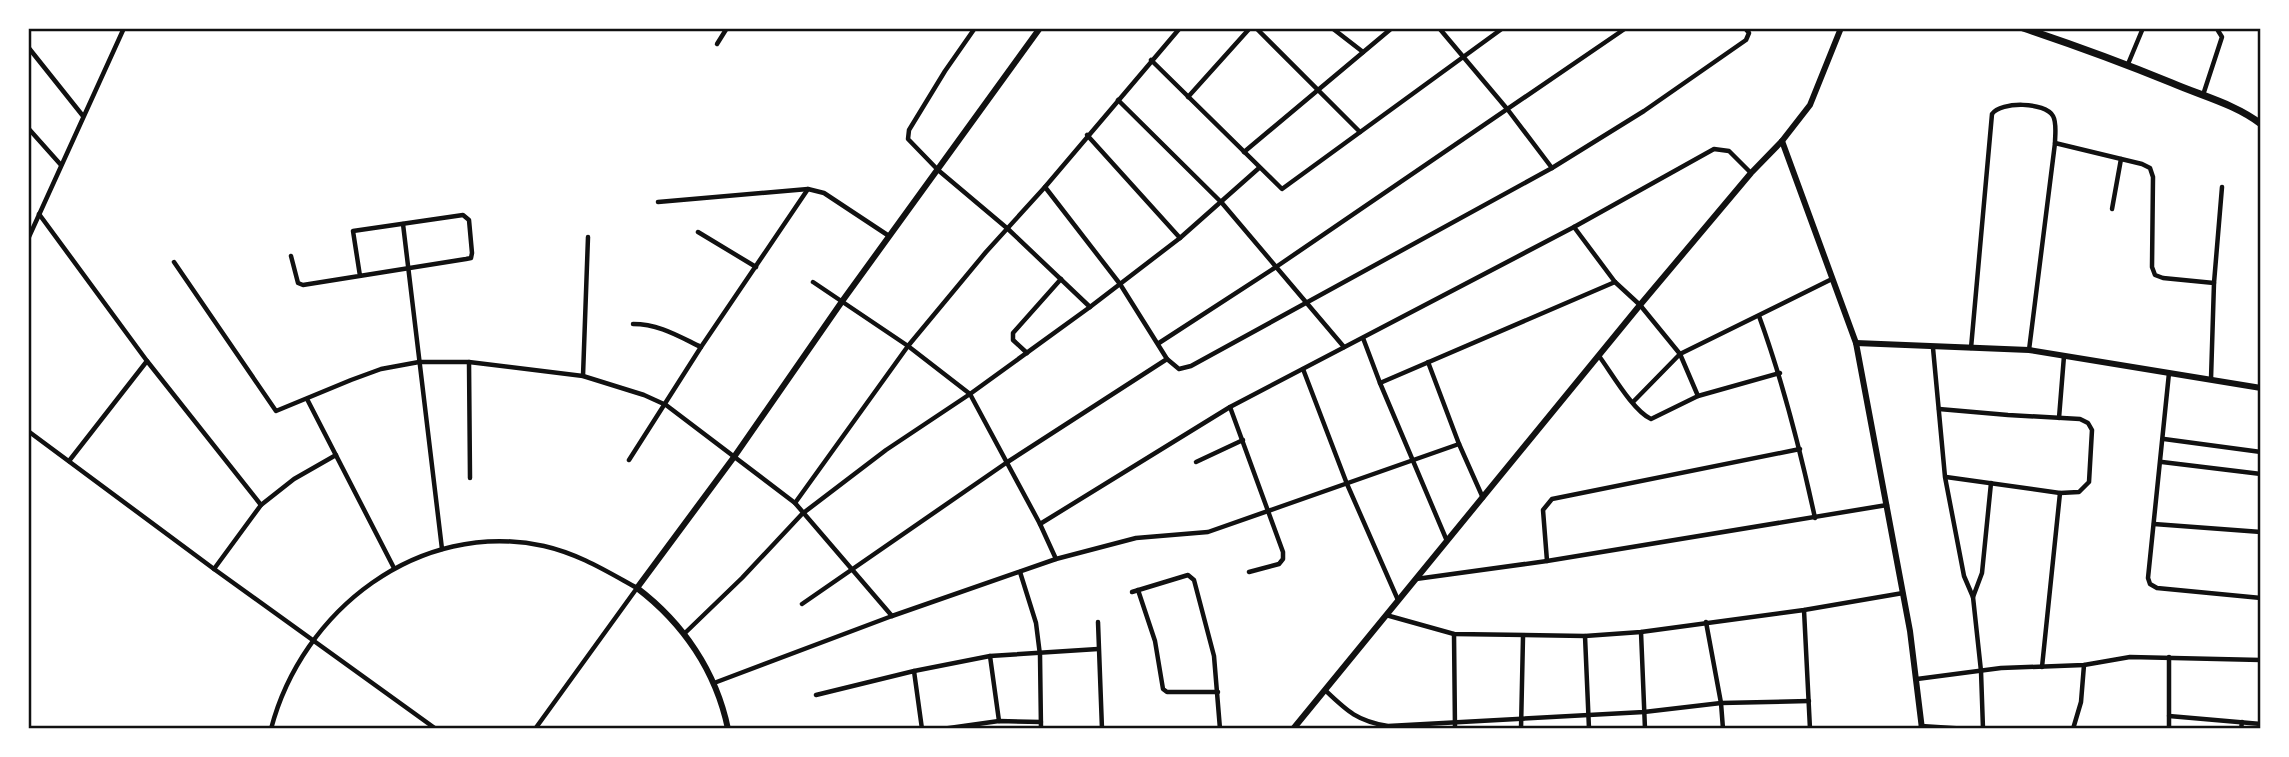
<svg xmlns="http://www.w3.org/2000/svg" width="2289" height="757" font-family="Barlow,sans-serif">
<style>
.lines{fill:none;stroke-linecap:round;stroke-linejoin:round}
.minor{stroke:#111;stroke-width:4.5}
.tertiary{stroke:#111;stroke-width:6}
.secondary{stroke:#111;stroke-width:7}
.neatline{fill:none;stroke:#111;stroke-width:2.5}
</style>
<rect width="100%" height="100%" fill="#fff"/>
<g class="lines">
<g class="minor">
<path d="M975,28L945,71L909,130L908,139L938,170L1008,229L1090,307"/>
<path d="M1256,28L1360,132"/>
<path d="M1332,28L1363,52"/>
<path d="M1439,28L1508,110L1552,168"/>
<path d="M717,44L727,28"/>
<path d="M28,47L83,116"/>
<path d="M1151,60L1282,189L1503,28"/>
<path d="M2128,64L2143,28"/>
<path d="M2203,95L2222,37L2217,29L2213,28"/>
<path d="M1188,97L1250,28"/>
<path d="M1118,100L1222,203L1344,347"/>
<path d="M28,128L61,165"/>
<path d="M1087,135L1180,238"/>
<path d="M2055,143L2142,164L2150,168L2153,177L2152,267L2155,275L2163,278L2214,283"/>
<path d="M1244,152L1392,28"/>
<path d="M1045,187L1120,284L1167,359L1179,369L1191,366L1552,168L1644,111L1746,40L1749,33L1745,28"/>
<path d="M658,202L808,189L824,193L889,236"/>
<path d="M2112,209L2121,159"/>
<path d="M39,214L147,361L261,505"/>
<path d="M403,224L442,549"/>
<path d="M1574,227L1615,282L1640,305L1680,354L1698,396"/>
<path d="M698,232L756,267"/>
<path d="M28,239L124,28"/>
<path d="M291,256L298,283L303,285L466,259L471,258L472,253L469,220L463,215L353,231L360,276"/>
<path d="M174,262L276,411L351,380L381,369L419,362H469L583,376L644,395L666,405L795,503L892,616"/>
<path d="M813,282L908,346L970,394L1040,524L1056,559"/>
<path d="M1759,316C1783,382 1800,449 1815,518"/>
<path d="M633,324C659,324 678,336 701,347"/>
<path d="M1363,338L1380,383L1447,541"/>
<path d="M1159,343L1276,267L1626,28"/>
<path d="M1933,348L1945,477L1964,576L1973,597L1981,671L1983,729"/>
<path d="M1971,348L1992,114C2001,101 2045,102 2053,116C2057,123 2055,135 2055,143L2029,350"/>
<path d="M1027,353L1013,340V333L1061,279"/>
<path d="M1599,356C1611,372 1633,411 1651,419L1698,396L1780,373"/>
<path d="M469,362L470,478"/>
<path d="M1428,362L1459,444L1483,498"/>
<path d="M1303,369L1347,484L1398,600"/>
<path d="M2169,373L2148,578L2150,584L2157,588L2261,598"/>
<path d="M583,376L588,237"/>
<path d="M2211,379L2214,283L2222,187"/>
<path d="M1380,383L1615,282"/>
<path d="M307,399L394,568"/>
<path d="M1633,402L1680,354L1832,279"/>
<path d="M1230,407L1283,552V559L1279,564L1249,572"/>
<path d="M1939,409L2008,415L2080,419L2088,423L2092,430L2089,482L2079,492L2060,493L1946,477"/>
<path d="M2059,418L2064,356"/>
<path d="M28,431L214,569L436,729"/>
<path d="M2164,439L2261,452"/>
<path d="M629,460L701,347L808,189"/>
<path d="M69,461L147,361"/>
<path d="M1196,462L1243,440"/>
<path d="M2162,462L2261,474"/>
<path d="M795,503L908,346L986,252L1045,187L1180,28"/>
<path d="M1040,524L1230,407L1574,227L1714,149L1729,151L1751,173"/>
<path d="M2154,524L2261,532"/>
<path d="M1547,561L1543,510L1552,499L1800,449"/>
<path d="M214,569L261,505L294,479L336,455"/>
<path d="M1020,572L1036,623L1040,655L1041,729"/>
<path d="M1416,579L1547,561L1887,505"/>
<path d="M1138,590L1155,641L1163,689L1167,692H1218"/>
<path d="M1132,592L1188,575L1194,580L1214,656L1220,729"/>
<path d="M1973,597L1982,573L1991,483"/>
<path d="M802,604L1006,463L1167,359"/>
<path d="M1804,610L1810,729"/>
<path d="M1386,615L1454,634L1585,636L1641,632L1804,610L1903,593"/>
<path d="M1098,622L1102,729"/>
<path d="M1706,622L1721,703L1723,729"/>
<path d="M1641,632L1645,729"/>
<path d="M685,633L742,578L802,514L886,450L970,394L1090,307L1180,238L1259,168"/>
<path d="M1454,634L1455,729"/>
<path d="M1585,636L1589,729"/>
<path d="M990,656L999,721"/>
<path d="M2042,667L2060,493"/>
<path d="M914,671L922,729"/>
<path d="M1917,679L2001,668L2084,665L2130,657L2261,660"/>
<path d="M714,683L892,616L1056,559L1136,538L1208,532L1459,444"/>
<path d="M1325,690C1347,711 1357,721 1388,726L1644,712L1721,703L1809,701"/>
<path d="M816,695L914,671L990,656L1098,649"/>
<path d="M2169,716L2261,724"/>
<path d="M1921,726L1968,729"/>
<path d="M271,729C302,610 419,519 544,546C579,554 606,571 637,588L535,729"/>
<path d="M942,729L999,721L1041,722"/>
<path d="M1521,729L1523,637"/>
<path d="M2073,729L2081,702L2084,665"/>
<path d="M2169,729V657"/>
<path d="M2241,729L2242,722"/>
</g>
<g class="tertiary">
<path d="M1782,141L1856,343L1910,631L1922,729"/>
<path d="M1856,343L2029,350L2261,388"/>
<path d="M728,729C716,671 683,623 637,588L734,457L843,300L1040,28"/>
<path d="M1293,729L1640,305L1751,173L1782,141L1810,105L1841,28"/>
</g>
<path class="secondary" d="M2023,28C2074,45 2123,63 2172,83C2202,96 2235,104 2261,124"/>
</g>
<rect width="2289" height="757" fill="none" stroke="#ffffff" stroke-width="60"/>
<rect x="30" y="30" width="2229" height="697" class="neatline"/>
</svg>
